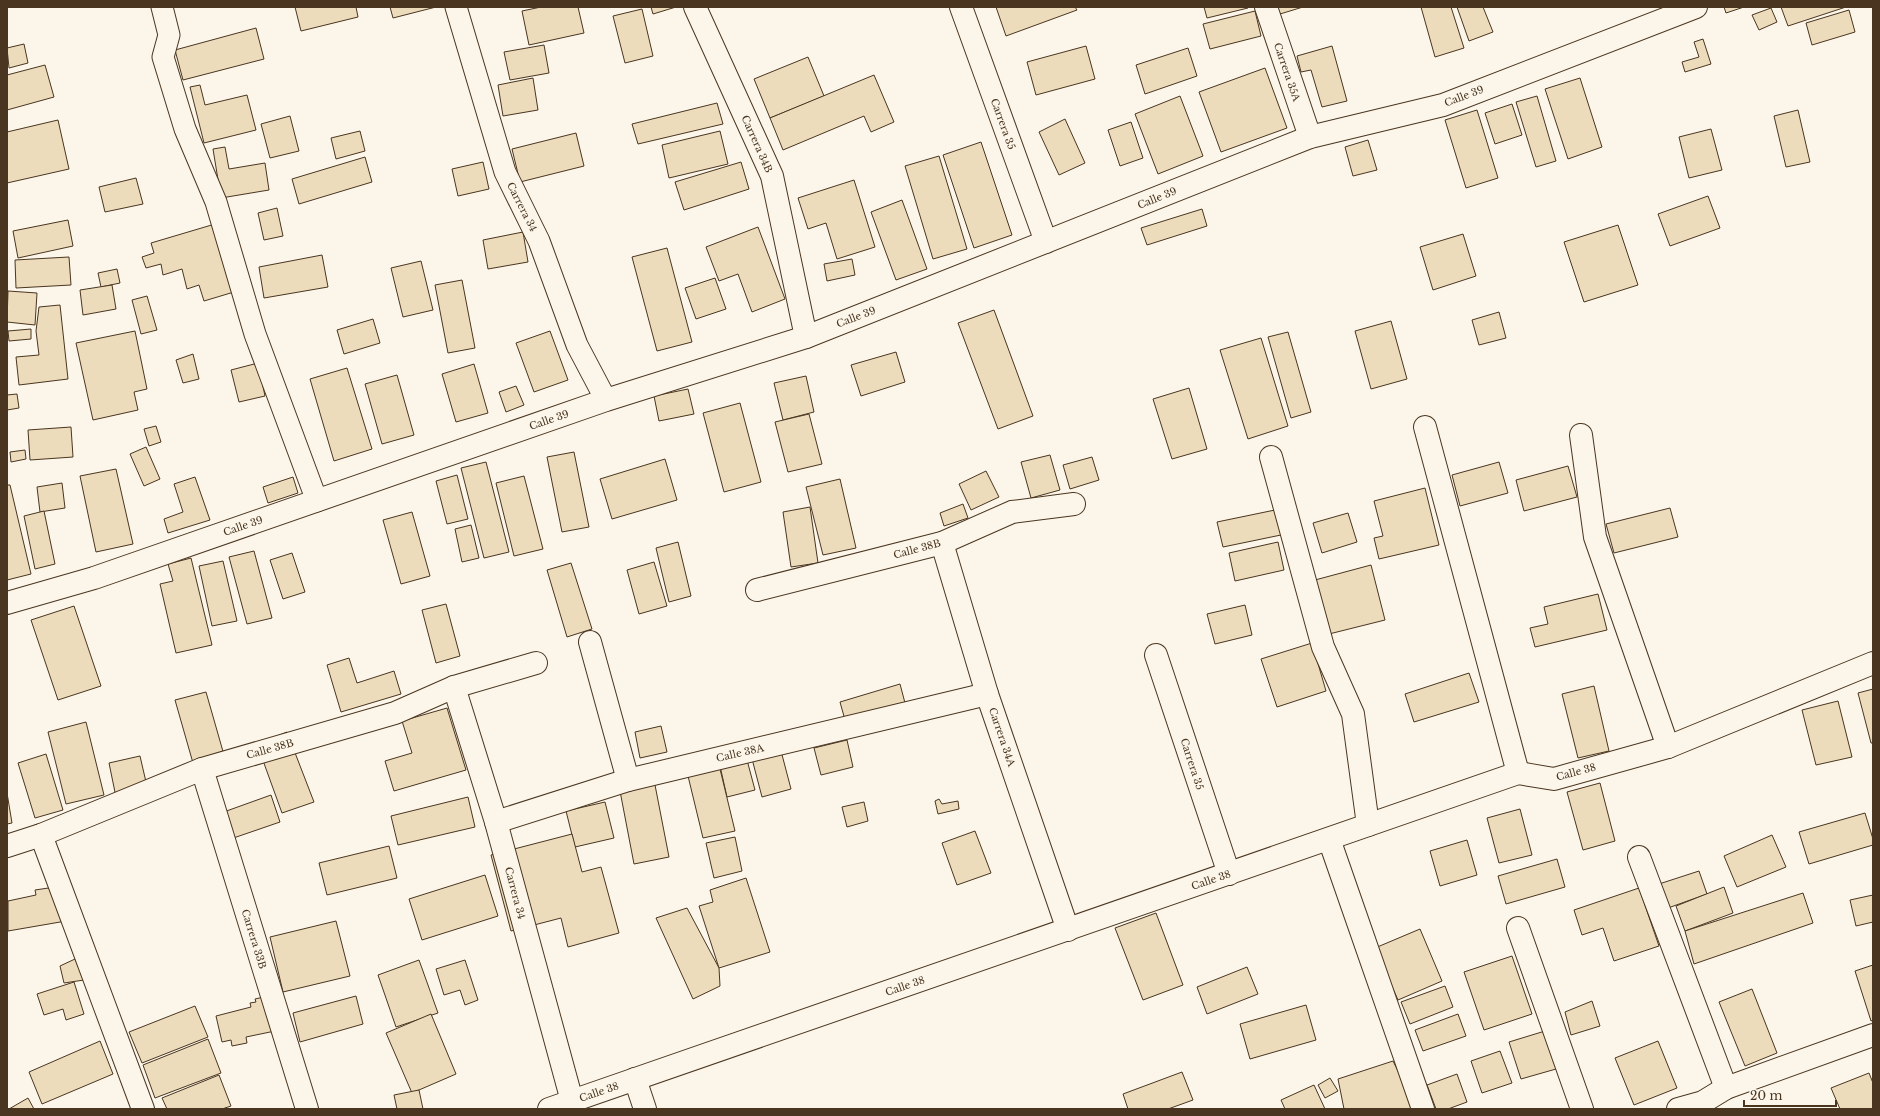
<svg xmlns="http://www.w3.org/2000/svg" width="1880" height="1116" font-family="'Libre Baskerville',serif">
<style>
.building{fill:#ecdcbc;stroke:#4a3520}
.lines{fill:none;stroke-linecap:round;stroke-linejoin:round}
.pedestrian-casing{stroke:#4a3520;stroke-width:23}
.minor-casing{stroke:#4a3520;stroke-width:24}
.pedestrian{stroke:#fbf6e9;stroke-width:21}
.minor{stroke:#fbf6e9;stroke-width:22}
.labels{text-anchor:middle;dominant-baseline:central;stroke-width:3;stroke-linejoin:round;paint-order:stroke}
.street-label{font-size:10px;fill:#4a3520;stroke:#fbf6e9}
</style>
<rect width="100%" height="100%" fill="#fbf6e9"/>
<g class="building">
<path d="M295,7H356L358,17L301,31Z"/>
<path d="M390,7H436L393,18Z"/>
<path d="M541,7H578L584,33L529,45L522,11Z"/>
<path d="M651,7H676L653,14Z"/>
<path d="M996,7H1075L1077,10L1006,36Z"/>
<path d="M1204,7H1248V8L1207,18Z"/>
<path d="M1277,7H1303L1280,14Z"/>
<path d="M1421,7H1451L1464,48L1435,57Z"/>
<path d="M1457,7H1483L1493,32L1469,41Z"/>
<path d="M1724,7H1744L1726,13Z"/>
<path d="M1781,7H1846L1788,26Z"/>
<path d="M1771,8L1777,22L1759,30L1752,15Z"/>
<path d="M642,9L653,56L625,63L613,16Z"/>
<path d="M1849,10L1855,32L1812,45L1806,23Z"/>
<path d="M1255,11L1261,36L1210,49L1203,24Z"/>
<path d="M256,28L264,59L183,80L175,50Z"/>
<path d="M1703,39L1711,64L1685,72L1682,62L1699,57L1694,42Z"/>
<path d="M24,44L28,63L9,68L7,48Z"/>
<path d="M544,45L549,73L510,80L504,52Z"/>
<path d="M1086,46L1095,79L1036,95L1027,62Z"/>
<path d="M1332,46L1347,101L1322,107L1311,70L1301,72L1297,56Z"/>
<path d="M1188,48L1197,76L1145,94L1136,65Z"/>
<path d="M808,57L824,96L770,118L754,79Z"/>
<path d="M45,65L54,97L7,110V75Z"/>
<path d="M1265,68L1287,128L1221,152L1199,92Z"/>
<path d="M874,75L894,122L871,132L864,116L783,150L770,118Z"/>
<path d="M533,78L538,110L503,116L498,85Z"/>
<path d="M1580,78L1602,147L1568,159L1545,89Z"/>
<path d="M200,85L205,105L247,95L256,130L204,143L190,87Z"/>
<path d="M1180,96L1203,156L1158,174L1135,114Z"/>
<path d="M1537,96L1556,161L1536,167L1516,102Z"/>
<path d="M717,103L723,124L638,144L632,124Z"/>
<path d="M1512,104L1522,135L1495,144L1485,113Z"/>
<path d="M1477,110L1498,178L1466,188L1445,120Z"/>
<path d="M1798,110L1810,162L1786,167L1774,116Z"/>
<path d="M290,116L299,151L270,158L261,124Z"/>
<path d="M1065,119L1085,163L1059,175L1039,132Z"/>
<path d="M58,120L69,169L7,183V132Z"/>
<path d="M1131,122L1143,158L1120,166L1108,130Z"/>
<path d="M1711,129L1722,170L1689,178L1679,137Z"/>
<path d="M360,131L365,151L336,159L331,138Z"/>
<path d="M720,131L728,164L669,178L662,145Z"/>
<path d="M576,133L584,166L520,182L512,149Z"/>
<path d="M1368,140L1377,170L1353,176L1345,147Z"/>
<path d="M981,142L1012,235L974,248L943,155Z"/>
<path d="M225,147L229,169L265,163L269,190L221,198L213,149Z"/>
<path d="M939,156L967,249L933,259L905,166Z"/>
<path d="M365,157L372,182L299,204L292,179Z"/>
<path d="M483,162L489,189L458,196L452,169Z"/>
<path d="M741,162L749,189L684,210L675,182Z"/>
<path d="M136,178L143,204L105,212L99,187Z"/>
<path d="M854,180L875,247L837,259L826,223L808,229L798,198Z"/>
<path d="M1708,196L1720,228L1670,246L1658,214Z"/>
<path d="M902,200L927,269L896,280L871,212Z"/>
<path d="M277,208L283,236L264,240L258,213Z"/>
<path d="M1202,209L1207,226L1147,245L1141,228Z"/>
<path d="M68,220L73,246L18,258L13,231Z"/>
<path d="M215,224L234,292L204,301L199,285L187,289L182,269L163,275L161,264L146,268L142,257L154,253L151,243Z"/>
<path d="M1618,225L1638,285L1584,302L1564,242Z"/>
<path d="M758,227L785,299L752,312L738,274L719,281L706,247Z"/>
<path d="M523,232L528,262L488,269L483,240Z"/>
<path d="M1463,234L1476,276L1433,290L1420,247Z"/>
<path d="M667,248L692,342L657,351L632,257Z"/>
<path d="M322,255L328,287L264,298L259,267Z"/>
<path d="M69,257L71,285L16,288L15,260Z"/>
<path d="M852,259L855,275L827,281L824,264Z"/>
<path d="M421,261L433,310L403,317L391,268Z"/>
<path d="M117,269L120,283L101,287L98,273Z"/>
<path d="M715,278L726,309L696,319L685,288Z"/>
<path d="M462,280L475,348L448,353L435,285Z"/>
<path d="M112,285L116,309L83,315L80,290Z"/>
<path d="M8,291L37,293L35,325L7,322Z"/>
<path d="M147,296L157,330L141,334L132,300Z"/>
<path d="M60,305L68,379L19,385L16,357L39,355L36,331L39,307Z"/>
<path d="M994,310L1033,416L998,429L958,323Z"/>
<path d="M1499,312L1506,338L1479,345L1472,320Z"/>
<path d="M373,319L380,343L344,354L337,330Z"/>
<path d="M1391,321L1407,379L1371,389L1355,331Z"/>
<path d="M31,329V339L9,341L8,331Z"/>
<path d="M135,331L147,389L134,392L138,410L93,420L76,343Z"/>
<path d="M550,331L568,380L534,392L516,343Z"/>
<path d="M1288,332L1311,412L1291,418L1268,337Z"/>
<path d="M1261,338L1288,426L1248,439L1220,350Z"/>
<path d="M896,352L905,382L861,396L851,365Z"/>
<path d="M193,354L199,379L183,383L176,360Z"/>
<path d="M258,363L265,396L239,402L231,370Z"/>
<path d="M474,364L488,413L456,422L442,374Z"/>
<path d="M347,368L372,449L334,461L310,379Z"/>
<path d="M397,375L414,435L382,444L365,384Z"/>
<path d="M806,376L814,412L783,420L774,383Z"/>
<path d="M516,386L524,405L506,412L499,392Z"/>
<path d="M1189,388L1207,449L1172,459L1153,399Z"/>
<path d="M688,389L694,414L659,421L654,396Z"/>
<path d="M17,394L19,408L7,410V395Z"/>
<path d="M740,403L761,482L724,492L703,413Z"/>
<path d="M809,414L822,464L788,472L775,422Z"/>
<path d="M156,426L161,442L149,446L144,429Z"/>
<path d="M71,427L73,457L30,460L28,430Z"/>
<path d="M146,447L160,479L144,486L130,454Z"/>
<path d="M25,450L26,459L11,462L10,452Z"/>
<path d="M574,452L589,527L562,532L547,457Z"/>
<path d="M1050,455L1060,490L1031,498L1021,462Z"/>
<path d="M1092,457L1099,480L1070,489L1063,465Z"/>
<path d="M665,459L677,500L612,519L600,479Z"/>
<path d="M486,462L509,552L484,558L461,468Z"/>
<path d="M1499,462L1508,493L1460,506L1452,475Z"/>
<path d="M1568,466L1577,497L1524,511L1516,480Z"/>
<path d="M116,469L133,544L96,552L80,476Z"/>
<path d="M986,471L999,497L971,510L959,484Z"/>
<path d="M457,475L468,519L447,524L436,481Z"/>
<path d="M524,476L543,549L514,556L496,483Z"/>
<path d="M195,477L210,520L168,533L164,519L183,512L174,484Z"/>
<path d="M293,477L298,493L268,503L263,487Z"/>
<path d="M840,479L856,548L823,555L806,487Z"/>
<path d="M62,483L65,508L40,512L37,487Z"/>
<path d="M7,485H10L31,574L7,580Z"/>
<path d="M1425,488L1439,545L1379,559L1374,538L1383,536L1374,501Z"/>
<path d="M963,504L968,518L944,526L940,513Z"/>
<path d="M810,507L818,563L791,567L783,512Z"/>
<path d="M1670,508L1678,537L1614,553L1606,524Z"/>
<path d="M1275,510L1281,535L1223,547L1217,522Z"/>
<path d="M44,511L55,564L35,569L24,516Z"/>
<path d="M412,512L430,576L401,584L383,520Z"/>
<path d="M1348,513L1357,542L1322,553L1313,523Z"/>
<path d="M471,525L479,558L462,562L455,529Z"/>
<path d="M678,542L691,596L669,602L656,548Z"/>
<path d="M1278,542L1284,570L1235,581L1229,553Z"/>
<path d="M254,551L272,618L247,624L229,557Z"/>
<path d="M292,553L305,592L283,599L270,560Z"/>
<path d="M191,558L212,645L176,653L160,584L173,581L168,564Z"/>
<path d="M223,561L237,621L212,626L199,566Z"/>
<path d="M654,562L667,606L639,614L627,570Z"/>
<path d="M571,563L592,629L567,637L547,570Z"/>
<path d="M1371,565L1385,620L1329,634L1315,580Z"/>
<path d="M1598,594L1607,630L1535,647L1530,628L1548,624L1544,607Z"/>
<path d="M446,604L460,656L436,663L422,610Z"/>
<path d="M1245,605L1252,635L1215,644L1207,614Z"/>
<path d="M74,606L101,686L58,700L31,620Z"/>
<path d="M1312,643L1326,691L1277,707L1261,659Z"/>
<path d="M349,658L357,683L394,671L401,694L341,712L327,665Z"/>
<path d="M1469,673L1479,702L1414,722L1405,694Z"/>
<path d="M900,684L905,703L845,720L840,702Z"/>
<path d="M1594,686L1609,751L1578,758L1562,694Z"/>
<path d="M1873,689V743H1871L1858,693Z"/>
<path d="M206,692L226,762L195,770L175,700Z"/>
<path d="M1838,701L1852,757L1816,765L1802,710Z"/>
<path d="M447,708L466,770L394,791L385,761L412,753L402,721Z"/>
<path d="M86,722L104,795L66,804L48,732Z"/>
<path d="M661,726L667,752L640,758L635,732Z"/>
<path d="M287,732L314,802L282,813L257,744Z"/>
<path d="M847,740L853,767L821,775L814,748Z"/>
<path d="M780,747L791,789L762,797L751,755Z"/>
<path d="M46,754L63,810L35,818L18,763Z"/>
<path d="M140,756L149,795L117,802L109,763Z"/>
<path d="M747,760L755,790L727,797L720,766Z"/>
<path d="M720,769L735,831L703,838L688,776Z"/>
<path d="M1600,783L1615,841L1583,850L1567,792Z"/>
<path d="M655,785L669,857L634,864L620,791Z"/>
<path d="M7,793L12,823L7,824Z"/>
<path d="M271,795L280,822L216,844L207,818Z"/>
<path d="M468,797L475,827L398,845L391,816Z"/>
<path d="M939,799L942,804L958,801L959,809L938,814L935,801Z"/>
<path d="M605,802L614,838L575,847L566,811Z"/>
<path d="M864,802L868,821L847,827L842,807Z"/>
<path d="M1520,809L1532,855L1499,863L1487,818Z"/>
<path d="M1865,813L1873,839V845L1809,864L1799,832Z"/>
<path d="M975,831L991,873L957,885L942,843Z"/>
<path d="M572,834L582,872L601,867L619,933L568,947L561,918L511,931L491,855Z"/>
<path d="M1772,835L1786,867L1737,887L1724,856Z"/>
<path d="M735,837L742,871L714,878L706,843Z"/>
<path d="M1467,840L1477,875L1440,886L1430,851Z"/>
<path d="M389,846L397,878L327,895L319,863Z"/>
<path d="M1557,859L1565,887L1506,904L1498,876Z"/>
<path d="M1699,871L1707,894L1668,908L1659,884Z"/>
<path d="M485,875L498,916L422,940L409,899Z"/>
<path d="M746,878L770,952L719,968L699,906L713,902L710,890Z"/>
<path d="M62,886L66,921L8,931V901L36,895L35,890Z"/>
<path d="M1724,887L1733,913L1685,931L1676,906Z"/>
<path d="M1639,888L1659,946L1614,961L1603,928L1582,935L1574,910Z"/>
<path d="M1803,893L1813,923L1694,964L1685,931Z"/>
<path d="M1873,895V922L1856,926L1850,900Z"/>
<path d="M687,908L719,968L720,986L693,999L656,918Z"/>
<path d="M1156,913L1183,985L1143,1000L1115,928Z"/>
<path d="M336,921L350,976L283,992L270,937Z"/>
<path d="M1420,929L1442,981L1398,1000L1375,948Z"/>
<path d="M1512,956L1532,1014L1484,1030L1464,972Z"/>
<path d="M75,959L84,980L64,983L60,966Z"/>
<path d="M419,960L438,1013L396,1027L378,975Z"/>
<path d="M465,960L478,1000L465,1005L460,990L444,995L436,969Z"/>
<path d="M1873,965V1020L1871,1021L1855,971Z"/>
<path d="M1247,967L1258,994L1207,1014L1197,987Z"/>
<path d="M74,982L84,1014L66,1020L63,1009L44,1015L37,994Z"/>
<path d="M1445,986L1453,1007L1410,1024L1401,1002Z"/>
<path d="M1752,989L1777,1053L1745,1066L1719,1002Z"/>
<path d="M268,996L275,1031L246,1037L247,1043L232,1046L231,1040L222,1042L216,1016L251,1007L250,1003L256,1002L255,999Z"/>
<path d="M356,996L363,1024L300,1042L293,1013Z"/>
<path d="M1592,1001L1600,1026L1571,1035L1565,1012Z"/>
<path d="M1306,1005L1316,1040L1250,1059L1240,1024Z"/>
<path d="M195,1006L208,1037L142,1063L129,1032Z"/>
<path d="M431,1014L456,1074L412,1093L386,1033Z"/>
<path d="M1458,1014L1466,1036L1423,1051L1415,1030Z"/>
<path d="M1545,1031L1556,1069L1521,1079L1509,1042Z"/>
<path d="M208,1039L221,1073L155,1098L143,1065Z"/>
<path d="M100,1041L113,1074L42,1104L29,1072Z"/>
<path d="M1658,1041L1677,1088L1634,1105L1615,1058Z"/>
<path d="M1500,1051L1512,1083L1482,1093L1471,1061Z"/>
<path d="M1393,1061L1417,1109H1344L1338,1079Z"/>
<path d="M1182,1072L1193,1100L1168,1109H1128L1123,1094Z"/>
<path d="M1869,1073L1873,1083V1109H1840L1831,1088Z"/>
<path d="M1457,1074L1467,1102L1448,1109H1436L1427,1085Z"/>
<path d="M219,1075L231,1106L222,1109H167L162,1098Z"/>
<path d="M1330,1078L1338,1091L1325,1098L1318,1085Z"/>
<path d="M1314,1085L1325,1109H1285L1281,1100Z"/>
<path d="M419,1090L423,1109H397L394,1095Z"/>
<path d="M28,1098L34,1109H9Z"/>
</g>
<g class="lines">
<defs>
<g id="pedestrian">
<path d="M162,7L169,35L163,57L185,129L216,202L255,334L317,501"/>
<path d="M456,7L505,172L539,241L577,345L606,400"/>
</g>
<g id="minor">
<path d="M695,7L772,176L806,337"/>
<path d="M961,7L1046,242"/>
<path d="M1266,7L1310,137"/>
<path d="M1425,427L1518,773"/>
<path d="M1581,435L1595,537L1668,747"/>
<path d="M1271,457L1323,647L1353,714L1368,825"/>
<path d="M942,543L987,694L1068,930"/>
<path d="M757,590L942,543L1012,512L1074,504"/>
<path d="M7,603L94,578L606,400L806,337L1310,137L1443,105L1696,7"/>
<path d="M590,642L628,780"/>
<path d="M1156,655L1229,874"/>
<path d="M454,687L496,822L572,1101"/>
<path d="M202,769L307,1109"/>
<path d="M496,822L628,780L987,694"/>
<path d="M41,835L143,1109"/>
<path d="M1329,839L1423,1109"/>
<path d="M7,846L41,835L202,769L395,713L454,687L536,663"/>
<path d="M1639,857L1726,1088"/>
<path d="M1518,928L1582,1109"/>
<path d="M635,1079L645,1109"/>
<path d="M549,1109L1518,773L1554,779L1668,747L1873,663"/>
<path d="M1678,1109L1703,1102L1726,1088L1873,1035"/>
</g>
</defs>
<use href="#pedestrian" class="pedestrian-casing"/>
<use href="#minor" class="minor-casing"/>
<use href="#pedestrian" class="pedestrian"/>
<use href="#minor" class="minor"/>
</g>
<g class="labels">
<g class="street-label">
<text transform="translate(1287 72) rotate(71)">Carrera 35A</text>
<text transform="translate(1464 96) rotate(-21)">Calle 39</text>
<text transform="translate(1003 124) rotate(70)">Carrera 35</text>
<text transform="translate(757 144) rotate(66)">Carrera 34B</text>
<text transform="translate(1157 198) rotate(-22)">Calle 39</text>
<text transform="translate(522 207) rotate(63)">Carrera 34</text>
<text transform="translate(856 317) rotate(-21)">Calle 39</text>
<text transform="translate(549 420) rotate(-19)">Calle 39</text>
<text transform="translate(243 526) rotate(-19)">Calle 39</text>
<text transform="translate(917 549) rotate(-15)">Calle 38B</text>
<text transform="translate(1002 737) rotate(71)">Carrera 34A</text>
<text transform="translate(270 749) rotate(-16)">Calle 38B</text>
<text transform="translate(740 753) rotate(-13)">Calle 38A</text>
<text transform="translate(1192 764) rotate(72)">Carrera 35</text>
<text transform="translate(1576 772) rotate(-15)">Calle 38</text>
<text transform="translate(1211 880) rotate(-19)">Calle 38</text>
<text transform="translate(515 893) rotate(75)">Carrera 34</text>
<text transform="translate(254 939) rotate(73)">Carrera 33B</text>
<text transform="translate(905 986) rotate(-19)">Calle 38</text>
<text transform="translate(599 1092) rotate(-19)">Calle 38</text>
</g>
</g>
<rect width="1880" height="1116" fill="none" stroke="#4a3520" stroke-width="16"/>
<path d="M1744 1100v6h92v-6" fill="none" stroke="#4a3520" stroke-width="2"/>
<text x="1750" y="1100" font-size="12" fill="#4a3520" stroke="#fbf6e9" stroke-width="3" paint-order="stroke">20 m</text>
</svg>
